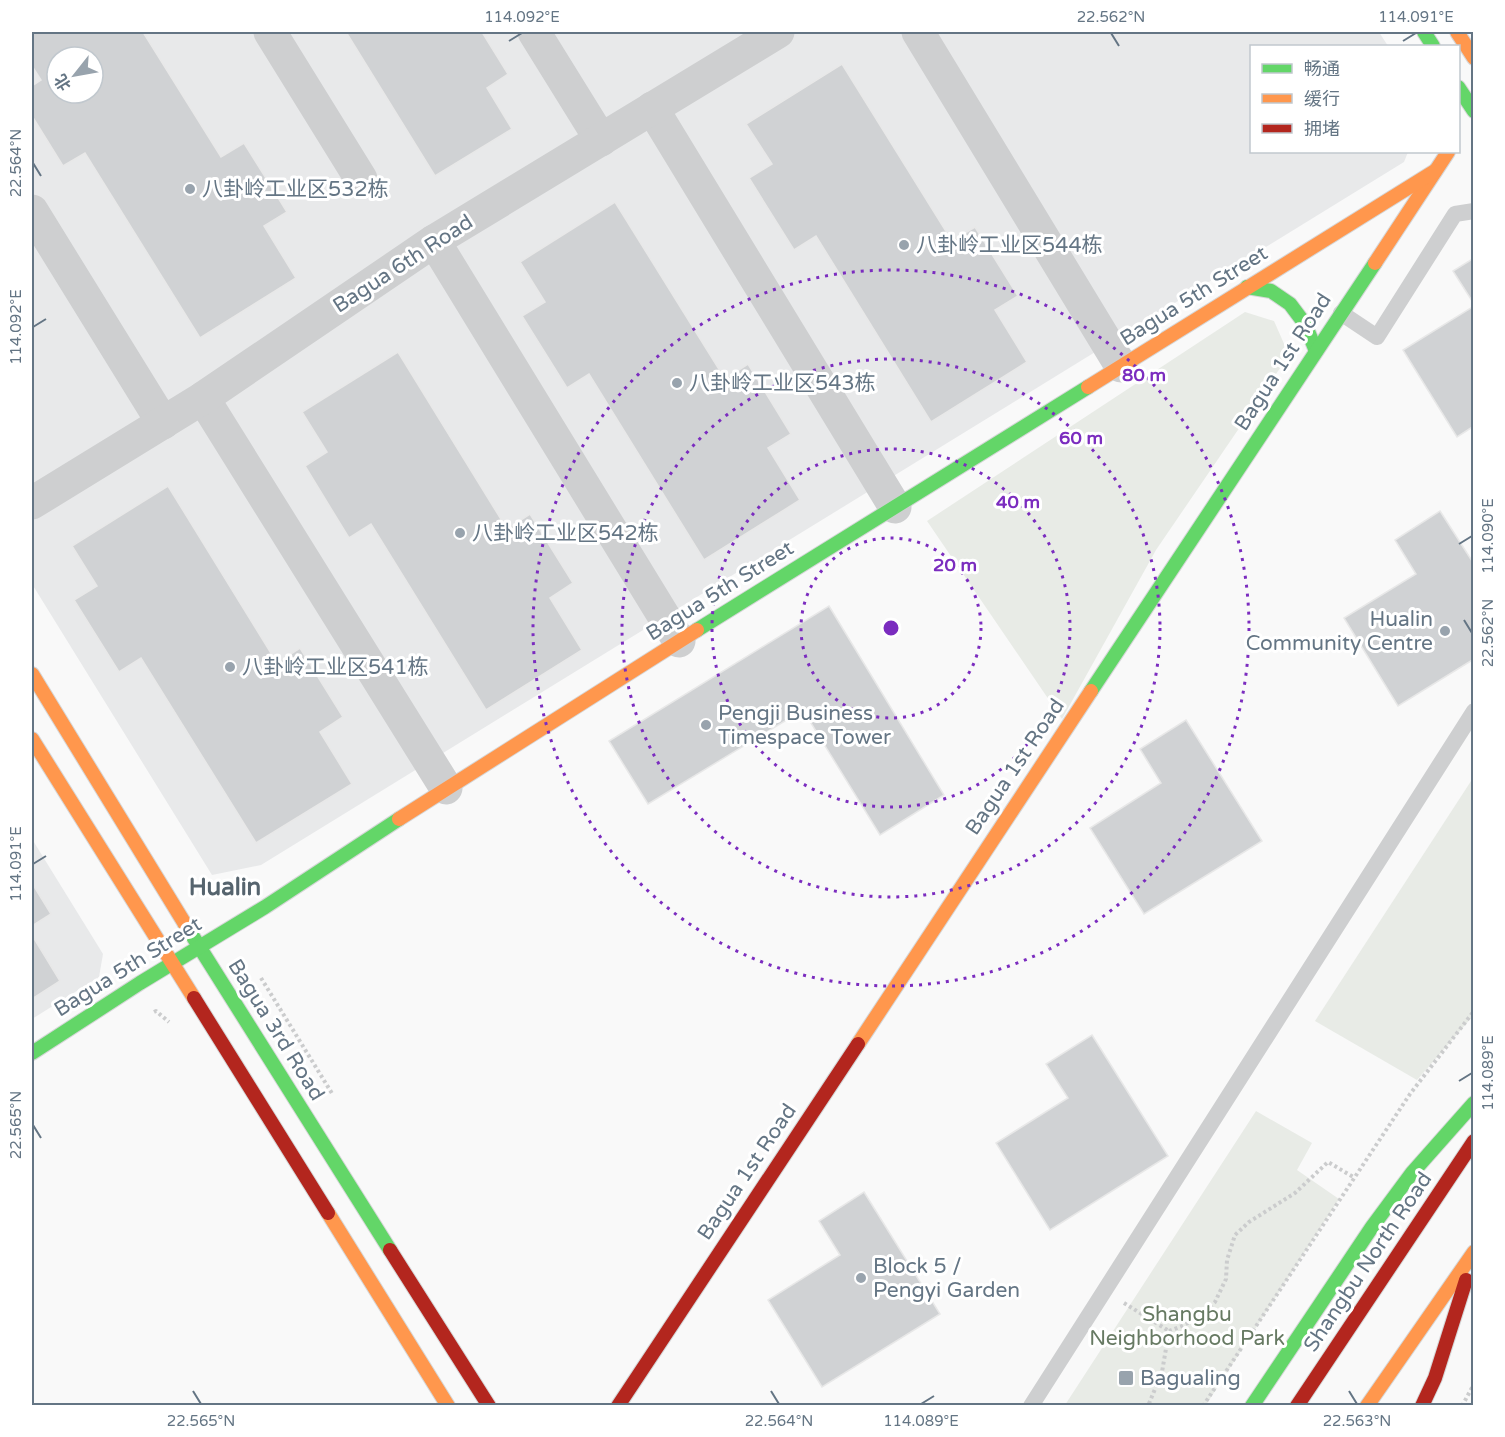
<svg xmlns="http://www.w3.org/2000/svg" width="1505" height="1437" font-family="'Varela Round','Noto Sans SC',sans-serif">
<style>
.built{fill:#e8e9ea;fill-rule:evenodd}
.green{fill:#e8ebe6}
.building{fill:#d0d2d4;stroke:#e8e8e8;stroke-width:1.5;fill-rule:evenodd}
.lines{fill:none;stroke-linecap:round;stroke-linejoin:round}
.fast-casing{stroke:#d6d7d8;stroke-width:16}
.slow-casing{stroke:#d6d7d8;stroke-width:16}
.jam-casing{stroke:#d6d7d8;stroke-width:16}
.path{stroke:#cbcccd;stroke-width:4;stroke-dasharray:3 3;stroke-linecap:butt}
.lane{stroke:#cecfd0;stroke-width:16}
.street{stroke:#cecfd0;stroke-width:33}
.fast{stroke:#63d668;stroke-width:14}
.slow{stroke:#ff974d;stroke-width:14}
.jam{stroke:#b3261e;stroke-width:14}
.ticks{fill:none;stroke:#647584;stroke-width:2}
.ring{fill:none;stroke:#7b2cbf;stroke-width:3;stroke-dasharray:3 6}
.poi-dot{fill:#98a3ad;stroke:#fff;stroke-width:2}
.labels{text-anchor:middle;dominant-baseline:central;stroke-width:6;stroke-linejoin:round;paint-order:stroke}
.poi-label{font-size:21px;fill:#647584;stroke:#fff;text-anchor:start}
.street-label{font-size:21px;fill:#647584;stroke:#fff}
.park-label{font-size:21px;fill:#677a63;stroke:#fff}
.quarter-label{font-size:24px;font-weight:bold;fill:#56646e;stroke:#fff}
.centre{fill:#7b2cbf;stroke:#fff;stroke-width:3}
.ring-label{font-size:18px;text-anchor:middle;font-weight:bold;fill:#7b2cbf;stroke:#fff;stroke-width:6;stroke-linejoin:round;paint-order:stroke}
.neatline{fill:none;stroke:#647584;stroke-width:2}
.ticks-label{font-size:15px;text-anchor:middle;fill:#647584}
</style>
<rect width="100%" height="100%" fill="#f9f9f9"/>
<g class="built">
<path d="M32,32H1379L1388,46H1252V152H1408L1404,162L261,865L212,875L32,584ZM57,57H93V93H57Z"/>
<path d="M32,839L103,954L99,977L32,1019Z"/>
</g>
<g class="green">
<path d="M1245,312L1274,321L1289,355L1156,550L1062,719L927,521Z"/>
<path d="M1473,778V1016L1417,1080L1315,1021Z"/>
<path d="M1256,1111L1312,1143L1297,1170L1339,1199L1206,1405H1065Z"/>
</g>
<g class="building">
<path d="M32,32H143L221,157L244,143L287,212L264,226L296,278L200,338L85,153L63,166L32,116V86L41,80L32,66ZM57,57H93V93H57Z"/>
<path d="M346,32H482L508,74L487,88L512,129L435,176Z"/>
<path d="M842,64L952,241L975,227L1018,296L995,310L1027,362L931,422L816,236L794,250L749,178L772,164L746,124Z"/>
<path d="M615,202L725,379L748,364L791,434L768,448L800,500L704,560L589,374L567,388L522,316L545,302L520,262Z"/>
<path d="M1474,258V304L1453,271Z"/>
<path d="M1474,306V426L1457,437L1403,350Z"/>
<path d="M398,352L507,529L530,514L573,583L550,598L582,650L486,710L371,524L349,538L305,466L327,452L302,412Z"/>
<path d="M168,486L277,663L300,648L343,717L320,732L352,784L256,843L141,658L119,672L74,600L97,586L72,546Z"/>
<path d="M1440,511L1474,564V659L1398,706L1344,618L1416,574L1395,540Z"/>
<path d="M829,606L944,795L880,835L803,710L648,804L609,741Z"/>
<path d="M1186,720L1262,841L1144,914L1090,828L1161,783L1140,749Z"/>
<path d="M32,883L51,914L32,926Z"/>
<path d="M32,935L60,981L32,999Z"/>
<path d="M1092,1035L1168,1156L1050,1230L996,1143L1068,1098L1046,1064Z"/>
<path d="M864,1192L940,1314L822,1387L768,1300L840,1255L819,1221Z"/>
</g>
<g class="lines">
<defs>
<g id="fast">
<path d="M1424,32L1433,46"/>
<path d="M1458,87L1474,111"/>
<path d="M1247,287L1271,291L1290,304L1305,324L1316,351"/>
<path d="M697,630L1088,387"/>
<path d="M1091,691L1375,263"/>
<path d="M185,924L390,1250"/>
<path d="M32,1053L140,983L265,907L399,819"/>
<path d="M1252,1406L1372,1227L1412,1173L1474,1103"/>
</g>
<g id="slow">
<path d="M1457,32L1474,58"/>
<path d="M1375,263L1448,152"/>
<path d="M1088,387L1435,171"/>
<path d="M32,674L185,924"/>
<path d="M32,739L194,998"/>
<path d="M399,819L697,630"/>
<path d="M858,1044L1091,691"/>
<path d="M328,1213L448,1406"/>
<path d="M1367,1406L1474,1252"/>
</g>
<g id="jam">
<path d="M194,998L328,1213"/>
<path d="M390,1250L489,1406"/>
<path d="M618,1406L858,1044"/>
<path d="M1297,1406L1474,1141"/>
<path d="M1422,1406L1435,1378L1466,1280"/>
</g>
</defs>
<use href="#fast" class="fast-casing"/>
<use href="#slow" class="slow-casing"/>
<use href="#jam" class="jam-casing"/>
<g class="path">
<path d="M261,978L333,1095"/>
<path d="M154,1012L156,1011L169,1022"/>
<path d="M1124,1303L1169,1331L1162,1372L1148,1406"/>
<path d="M1169,1331L1182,1326L1197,1318L1215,1302L1226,1279L1227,1260L1235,1235L1249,1222L1295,1193L1328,1162L1355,1178"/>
<path d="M1203,1406L1410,1094L1474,1011"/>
<path d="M1462,1406L1474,1384"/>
</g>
<g class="lane">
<path d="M1341,313L1377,337L1455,214L1474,211"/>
<path d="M1031,1406L1474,711"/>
</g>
<g class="street">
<path d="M270,32L361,179"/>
<path d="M534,32L601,140"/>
<path d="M918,32L1121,366"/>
<path d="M652,108L895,507"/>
<path d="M32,211L163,423"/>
<path d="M434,241L679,641"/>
<path d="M203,398L446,788"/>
<path d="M32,503L203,398L434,241L778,32"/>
</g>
<use href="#fast" class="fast"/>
<use href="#slow" class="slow"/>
<use href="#jam" class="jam"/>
</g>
<path class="ticks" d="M1111,33L1119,46M509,41L522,33M1403,41L1416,33M33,163L41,176M33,327L46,319M1459,544L1472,536M1464,620L1472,633M33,864L46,856M1459,1081L1472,1073M33,1125L41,1138M193,1391L201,1404M771,1391L779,1404M1349,1391L1357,1404M921,1404L934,1396"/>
<g class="ring">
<circle cx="891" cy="628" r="90"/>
<circle cx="891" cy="628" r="179"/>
<circle cx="891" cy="628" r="269"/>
<circle cx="891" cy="628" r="358"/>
</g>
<g class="poi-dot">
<circle cx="190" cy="189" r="6"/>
<circle cx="904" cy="245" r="6"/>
<circle cx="677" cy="383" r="6"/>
<circle cx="460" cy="533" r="6"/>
<circle cx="1445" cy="631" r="6"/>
<circle cx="230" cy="667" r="6"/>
<circle cx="706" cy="725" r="6"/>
<circle cx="861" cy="1278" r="6"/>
<rect x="1118" y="1370" width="16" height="16" rx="3"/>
</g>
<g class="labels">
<g class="poi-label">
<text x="202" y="189">八卦岭工业区532栋</text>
<text x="916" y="245">八卦岭工业区544栋</text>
<text x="689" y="383">八卦岭工业区543栋</text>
<text x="472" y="533">八卦岭工业区542栋</text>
<text x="1433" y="619" text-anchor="end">Hualin<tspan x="1433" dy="24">Community Centre</tspan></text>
<text x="242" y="667">八卦岭工业区541栋</text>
<text x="718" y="713">Pengji Business<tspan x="718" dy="24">Timespace Tower</tspan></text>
<text x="873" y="1266">Block 5 /<tspan x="873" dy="24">Pengyi Garden</tspan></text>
<text x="1140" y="1378">Bagualing</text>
</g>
<g class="street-label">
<text transform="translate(403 264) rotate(-33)">Bagua 6th Road</text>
<text transform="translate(1194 296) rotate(-32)">Bagua 5th Street</text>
<text transform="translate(1283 362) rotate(-57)">Bagua 1st Road</text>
<text transform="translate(720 591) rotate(-32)">Bagua 5th Street</text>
<text transform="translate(1015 767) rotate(-56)">Bagua 1st Road</text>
<text transform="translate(128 967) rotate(-32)">Bagua 5th Street</text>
<text transform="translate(276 1030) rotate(58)">Bagua 3rd Road</text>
<text transform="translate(747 1172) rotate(-56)">Bagua 1st Road</text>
<text transform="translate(1368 1262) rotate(-56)">Shangbu North Road</text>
</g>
<g class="park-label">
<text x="1187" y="1314">Shangbu<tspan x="1187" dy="24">Neighborhood Park</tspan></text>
</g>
<g class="quarter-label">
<text x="225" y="887">Hualin</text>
</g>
</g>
<circle cx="891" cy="628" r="9" class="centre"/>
<g class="ring-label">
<text x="1144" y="381">80 m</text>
<text x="1081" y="444">60 m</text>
<text x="1018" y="508">40 m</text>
<text x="955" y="571">20 m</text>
</g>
<rect width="1505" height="1437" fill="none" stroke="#ffffff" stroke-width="66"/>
<rect x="1250" y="45" width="210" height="108" fill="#ffffff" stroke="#c1c8ce" stroke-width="1.5"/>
<rect x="1262" y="64" width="30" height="9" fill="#63d668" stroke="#c1c8ce" stroke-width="1.5"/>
<text x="1304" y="75" font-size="18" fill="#647584">畅通</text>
<rect x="1262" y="94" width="30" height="9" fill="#ff974d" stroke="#c1c8ce" stroke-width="1.5"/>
<text x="1304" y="105" font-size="18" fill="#647584">缓行</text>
<rect x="1262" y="124" width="30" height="9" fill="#b3261e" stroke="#c1c8ce" stroke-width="1.5"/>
<text x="1304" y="135" font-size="18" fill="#647584">拥堵</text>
<g transform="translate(75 75) rotate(239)"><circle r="28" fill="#ffffff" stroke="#c1c8ce" stroke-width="1.5"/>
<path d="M0-4.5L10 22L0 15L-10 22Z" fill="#98a3ad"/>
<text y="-9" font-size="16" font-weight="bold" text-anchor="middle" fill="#647584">北</text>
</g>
<rect x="33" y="33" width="1439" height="1371" class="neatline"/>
<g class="ticks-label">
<text x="522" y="22">114.092°E</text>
<text x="1111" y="22">22.562°N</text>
<text x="1416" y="22">114.091°E</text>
<text transform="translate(16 163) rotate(-90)" y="5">22.564°N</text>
<text transform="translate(16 327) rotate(-90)" y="5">114.092°E</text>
<text transform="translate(1488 536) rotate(-90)" y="5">114.090°E</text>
<text transform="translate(1488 633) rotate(-90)" y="5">22.562°N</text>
<text transform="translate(16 864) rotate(-90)" y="5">114.091°E</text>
<text transform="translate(1488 1073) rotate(-90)" y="5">114.089°E</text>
<text transform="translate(16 1125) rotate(-90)" y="5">22.565°N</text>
<text x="201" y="1426">22.565°N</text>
<text x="779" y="1426">22.564°N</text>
<text x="921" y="1426">114.089°E</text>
<text x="1357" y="1426">22.563°N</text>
</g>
</svg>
